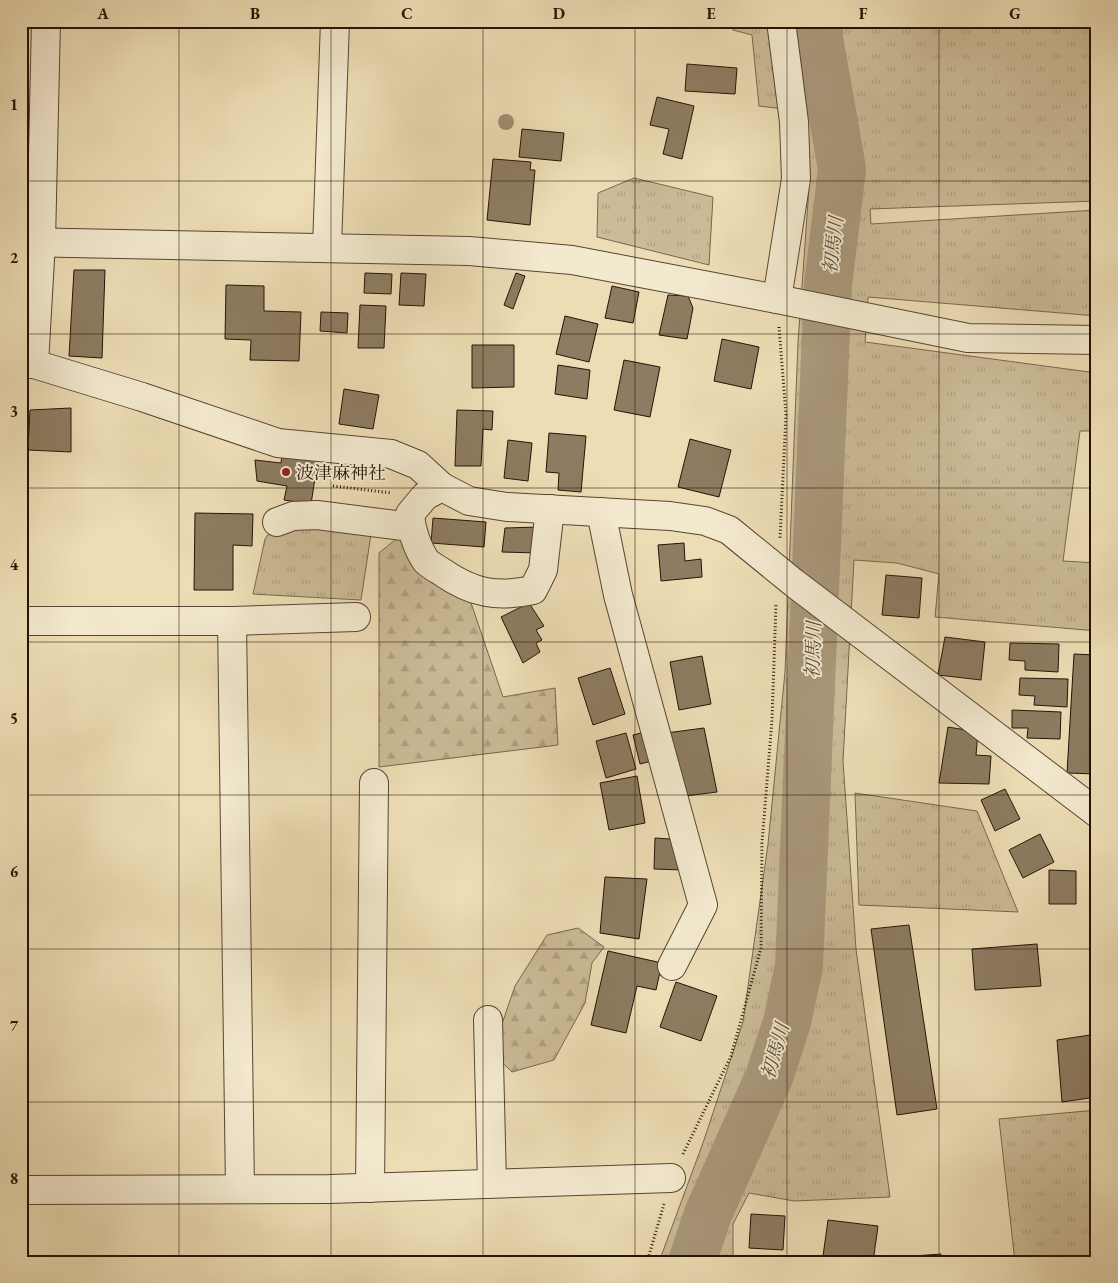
<svg xmlns="http://www.w3.org/2000/svg" width="1118" height="1283" font-family="'EB Garamond','Noto Serif JP',serif">
<style>
.grass{fill:url(#grass-tufts);stroke:#78674e}
.forest{fill:url(#forest-firs);stroke:#78674e}
.lines{fill:none;stroke-linecap:round;stroke-linejoin:round}
.river{stroke:#a9987a;stroke-width:48}
.building{fill:#8d7c61;stroke:#241306}
.minor-casing{stroke:#564632;stroke-width:30}
.path{stroke:#241306;stroke-width:3;stroke-dasharray:1 2.5;stroke-linecap:butt}
.minor{stroke:#f3e9cf;stroke-width:28}
.tree{fill:#9e8e71}
.grid{fill:none;stroke:#241306;stroke-width:1;stroke-opacity:0.55}
.poi-dot{fill:#8f2418;stroke:#f3e9cf;stroke-width:2}
.labels{text-anchor:middle;dominant-baseline:central;stroke-width:4;stroke-linejoin:round;paint-order:stroke}
.poi-label{font-size:18px;fill:#241306;stroke:#f3e9cf;text-anchor:start}
.water-label{font-size:19px;font-style:italic;fill:#594834;stroke:#f3e9cf}
.neatline{fill:none;stroke:#241306;stroke-width:2}
.grid-label{font-size:16px;text-anchor:middle;font-weight:bold;fill:#241306}
</style>
<defs>
<pattern id="grass-tufts" width="24" height="20" patternUnits="userSpaceOnUse" patternTransform="scale(1.25)"><rect width="24" height="20" fill="#cbbb97"/><path d="M3 7l-1-3M5 7V3M7 7l1-3M15 17l-1-3M17 17v-4M19 17l1-3" fill="none" stroke="#aea081"/></pattern>
<pattern id="forest-firs" width="22" height="20" patternUnits="userSpaceOnUse" patternTransform="scale(1.25)"><rect width="22" height="20" fill="#cbbb97"/><path d="M5 1l3.5 6h-7zM16 11l3.5 6h-7z" fill="#aea081"/></pattern>
</defs>
<rect width="100%" height="100%" fill="#edddb5"/>
<filter id="stains"><feTurbulence type="fractalNoise" baseFrequency=".004" numOctaves="4"/><feColorMatrix values="0 0 0 0 .2 0 0 0 0 .09 0 0 0 0 .02 0 0 0 .5 -.17"/></filter>
<radialGradient id="worn" r=".72"><stop offset=".6" stop-color="#630" stop-opacity="0"/><stop offset="1" stop-color="#630" stop-opacity=".3"/></radialGradient>
<g class="grass">
<path d="M733,21H776L784,109L759,106L752,35L733,30Z"/>
<path d="M782,21H1097V201L870,209L871,224L1097,210V316L868,297L865,342L1097,373V431H1080L1063,561L1097,563V631L935,617L939,574L897,563L854,560L843,761L856,949L890,1197L794,1201L749,1193L733,1224V1262H659L704,1140L743,1022L768,844L785,672L798,342L809,188Z"/>
<path d="M634,178L713,197L709,265L597,237L598,193Z"/>
<path d="M277,522L372,528L361,600L253,594L265,539Z"/>
<path d="M855,793L977,811L1018,912L859,905Z"/>
<path d="M1097,1110V1262H1015L999,1119Z"/>
</g>
<g class="forest">
<path d="M411,527L470,600L503,697L555,688L558,745L379,767V553Z"/>
<path d="M578,928L604,947L592,963L585,1003L554,1060L512,1072L492,1053L515,986L547,935Z"/>
</g>
<g class="lines">
<path class="river" d="M692,1262L708,1214L769,1077L787,1022L799,966L828,285L842,169L816,21"/>
</g>
<g class="building">
<path d="M687,64L737,68L735,94L685,91Z"/>
<path d="M657,97L694,106L682,159L663,154L669,129L650,125Z"/>
<path d="M522,129L564,133L561,161L519,157Z"/>
<path d="M493,159L531,162L530,170H535L530,225L487,220Z"/>
<path d="M74,270H105L102,358L69,356Z"/>
<path d="M365,273L392,274L391,294L364,293Z"/>
<path d="M401,273L426,274L424,306L399,305Z"/>
<path d="M516,273L525,276L513,309L504,305Z"/>
<path d="M226,285L264,286V311L301,312L299,361L250,360L251,340L225,339Z"/>
<path d="M612,286L639,292L633,323L605,318Z"/>
<path d="M668,295L688,296L693,308L687,339L659,335Z"/>
<path d="M360,305L386,306L384,348H358Z"/>
<path d="M321,312L348,313L347,333L320,331Z"/>
<path d="M565,316L598,324L589,362L556,354Z"/>
<path d="M722,339L759,347L751,389L714,381Z"/>
<path d="M472,345H514V387L472,388Z"/>
<path d="M624,360L660,367L650,417L614,410Z"/>
<path d="M558,365L590,370L587,399L555,394Z"/>
<path d="M344,389L379,395L373,429L339,424Z"/>
<path d="M71,408V452L28,450L30,410Z"/>
<path d="M457,410L493,411L492,430L483,429L481,466H455Z"/>
<path d="M549,433L586,436L581,492L558,490L559,473L546,472Z"/>
<path d="M690,439L731,450L719,497L678,487Z"/>
<path d="M508,440L532,443L528,481L504,478Z"/>
<path d="M282,454L318,459L311,504L284,500L287,486L257,481L255,460L281,463Z"/>
<path d="M195,513L253,514L252,546L233,545V590H194Z"/>
<path d="M433,518L486,522L484,547L431,543Z"/>
<path d="M539,527L538,553L502,552L505,528Z"/>
<path d="M684,543L685,561L701,559L702,577L661,581L658,545Z"/>
<path d="M886,575L922,578L919,618L882,615Z"/>
<path d="M529,603L544,626L536,630L542,640L536,643L540,652L523,663L501,617Z"/>
<path d="M945,637L985,642L981,680L938,675Z"/>
<path d="M1010,643L1059,644L1058,672L1025,670V661L1009,660Z"/>
<path d="M1074,654L1097,655V749L1095,774L1067,773Z"/>
<path d="M702,656L711,704L679,710L670,662Z"/>
<path d="M610,668L625,714L593,725L578,678Z"/>
<path d="M1020,678L1068,679L1067,707L1034,705L1035,696L1019,695Z"/>
<path d="M1012,710L1061,712L1060,739L1027,738L1028,728H1012Z"/>
<path d="M948,727L978,732L976,755L991,756L989,784L939,783Z"/>
<path d="M704,728L717,792L678,797L666,733Z"/>
<path d="M649,731L656,760L640,764L633,735Z"/>
<path d="M626,733L636,769L606,778L596,741Z"/>
<path d="M637,776L645,823L609,830L600,783Z"/>
<path d="M1005,789L1020,819L995,831L981,800Z"/>
<path d="M1040,834L1054,862L1023,878L1009,850Z"/>
<path d="M655,838L685,840L683,870L654,869Z"/>
<rect x="1093" y="866" width="4" height="60"/>
<path d="M1049,870L1076,871V904H1049Z"/>
<path d="M605,877L647,879L639,939L600,933Z"/>
<path d="M909,925L937,1109L897,1115L871,929Z"/>
<path d="M1037,944L1041,986L975,990L972,949Z"/>
<path d="M608,951L662,963L656,990L637,986L626,1033L591,1025Z"/>
<path d="M676,982L717,996L701,1041L660,1027Z"/>
<path d="M1097,1034V1097L1062,1102L1057,1040Z"/>
<path d="M751,1214L785,1216L783,1250L749,1248Z"/>
<path d="M828,1220L878,1226L873,1262L823,1256Z"/>
<path d="M941,1254L942,1262H899V1257Z"/>
<path d="M755,1257L793,1258V1262H754Z"/>
</g>
<g class="lines">
<defs>
<g id="minor">
<path d="M21,242L469,251L572,260L777,299L968,338L1097,340"/>
<path d="M327,247L335,21"/>
<path d="M777,299L796,179L794,122L781,21"/>
<path d="M21,364H34L142,397L278,443L391,454L418,465L442,487L469,501L507,507L670,516L705,521L729,530L794,583L1097,813"/>
<path d="M34,364L41,242L46,21"/>
<path d="M442,487L425,496L410,514C411,529 417,548 426,561C430,565 437,569 442,572C472,593 497,598 533,590L543,570L550,509"/>
<path d="M601,512L618,595L703,905L672,966"/>
<path d="M277,522L293,516L317,515L411,527"/>
<path d="M21,621H232L356,617"/>
<path d="M232,621L240,1189"/>
<path d="M488,1020L492,1183"/>
<path d="M370,1188L374,783"/>
<path d="M21,1190L329,1189L671,1178"/>
</g>
</defs>
<use href="#minor" class="minor-casing"/>
<g class="path">
<path d="M779,327L786,415L780,538"/>
<path d="M333,486L392,493"/>
<path d="M683,1154L731,1056L761,948L762,843L772,720L776,604"/>
<path d="M647,1262L664,1204"/>
</g>
<use href="#minor" class="minor"/>
</g>
<circle class="tree" cx="506" cy="122" r="8"/>
<path class="grid" d="M179,21V1262M331,21V1262M483,21V1262M635,21V1262M787,21V1262M939,21V1262M21,181H1097M21,334H1097M21,488H1097M21,642H1097M21,795H1097M21,949H1097M21,1102H1097"/>
<circle class="poi-dot" cx="286" cy="472" r="5"/>
<g class="labels">
<g class="poi-label">
<text x="296" y="472">波津麻神社</text>
</g>
<g class="water-label">
<text transform="translate(833 245) rotate(-83)">初馬川</text>
<text transform="translate(813 650) rotate(-88)">初馬川</text>
<text transform="translate(775 1051) rotate(-74)">初馬川</text>
</g>
</g>
<rect width="1118" height="1283" fill="none" stroke="#edddb5" stroke-width="55"/>
<rect x="28" y="28" width="1062" height="1228" class="neatline"/>
<g class="grid-label">
<text x="103" y="19">A</text>
<text x="255" y="19">B</text>
<text x="407" y="19">C</text>
<text x="559" y="19">D</text>
<text x="711" y="19">E</text>
<text x="863" y="19">F</text>
<text x="1015" y="19">G</text>
<text x="14" y="110">1</text>
<text x="14" y="263">2</text>
<text x="14" y="417">3</text>
<text x="14" y="570">4</text>
<text x="14" y="724">5</text>
<text x="14" y="877">6</text>
<text x="14" y="1031">7</text>
<text x="14" y="1184">8</text>
</g>
<rect width="100%" height="100%" filter="url(#stains)"/>
<rect width="100%" height="100%" fill="url(#worn)"/>
</svg>
